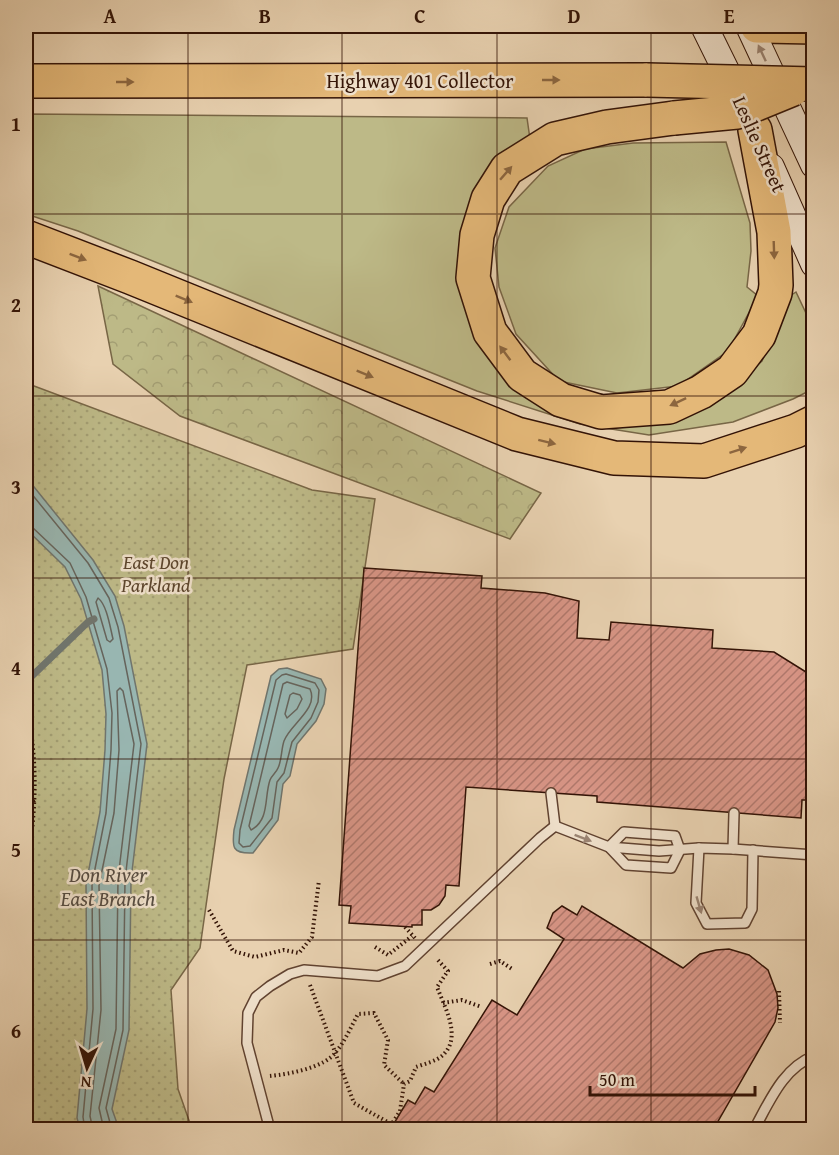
<svg xmlns="http://www.w3.org/2000/svg" width="839" height="1155" font-family="'Gentium Book Plus',serif">
<style>
.grass{fill:#bdb987;stroke:#786646;stroke-width:1.5}
.forest{fill:url(#forest-crowns);stroke:#786646;stroke-width:1.5}
.park{fill:url(#park-dots);stroke:#786646;stroke-width:1.5}
.water{fill:#98b6b1;stroke:#70756d;stroke-width:1.5}
.lines{fill:none;stroke-linecap:round;stroke-linejoin:round}
.shore{stroke:#66645c;stroke-width:1.5}
.stream{stroke:#70756d;stroke-width:7}
.building{fill:url(#building-hatch);stroke:#331306;stroke-width:1.5}
.lane-casing{stroke:#604230;stroke-width:12}
.secondary-casing{stroke:#331306;stroke-width:28}
.highway-casing{stroke:#331306;stroke-width:36}
.path{stroke:#331306;stroke-width:4;stroke-dasharray:1.5 3;stroke-linecap:butt}
.lane{stroke:#f0e1cc;stroke-width:9}
.secondary{stroke:#f0e1cc;stroke-width:26}
.highway{stroke:#e4b878;stroke-width:33}
.highway-bridge-casing{stroke:#331306;stroke-width:36;stroke-linecap:butt}
.highway-bridge{stroke:#e4b878;stroke-width:33}
.oneway{fill:#9b8473}
.oneway2{fill:#8c663f}
.grid{fill:none;stroke:#331306;stroke-width:1.5;stroke-opacity:0.55}
.labels{text-anchor:middle;dominant-baseline:central;stroke-width:5;stroke-linejoin:round;paint-order:stroke}
.street-label{font-size:20px;fill:#331306;stroke:#f0e1cc}
.park-label{font-size:20px;font-style:italic;fill:#5c452d;stroke:#f0e1cc}
.water-label{font-size:21px;font-style:italic;fill:#564c42;stroke:#f0e1cc}
.neatline{fill:none;stroke:#331306;stroke-width:2}
.grid-label{font-size:20px;text-anchor:middle;font-weight:bold;fill:#331306}
</style>
<defs>
<pattern id="forest-crowns" width="20" height="18" patternUnits="userSpaceOnUse" patternTransform="scale(1.5)"><rect width="20" height="18" fill="#bdb987"/><path d="M2 6a3 3 0 1 1 6 0M12 15a3 3 0 1 1 6 0" fill="none" stroke="#a39e73"/></pattern>
<pattern id="park-dots" width="8" height="8" patternUnits="userSpaceOnUse" patternTransform="scale(1.5)"><rect width="8" height="8" fill="#bdb987"/><path d="M2 2h.1M6 6h.1" fill="none" stroke="#a39e73" stroke-width="1.8" stroke-linecap="round"/></pattern>
<pattern id="building-hatch" width="6" height="6" patternUnits="userSpaceOnUse" patternTransform="scale(1.5)"><rect width="6" height="6" fill="#d89586"/><path d="M-1 1l2-2M0 6l6-6M5 7l2-2" fill="none" stroke="#b0786c"/></pattern>
</defs>
<rect width="100%" height="100%" fill="#e8d1b0"/>
<filter id="stains"><feTurbulence type="fractalNoise" baseFrequency=".00333" numOctaves="4"/><feColorMatrix values="0 0 0 0 .2 0 0 0 0 .09 0 0 0 0 .02 0 0 0 .5 -.17"/></filter>
<radialGradient id="worn" r=".72"><stop offset=".6" stop-color="#630" stop-opacity="0"/><stop offset="1" stop-color="#630" stop-opacity=".3"/></radialGradient>
<g class="grass">
<path d="M26,114L527,118L530,139L471,221L508,379L660,422L714,403L762,361L787,298L796,292L813,328V389L793,399L733,422L649,435L580,424L477,391L78,231L26,214Z"/>
<path d="M726,142L750,223L751,251L747,287L758,296L728,351L678,386L617,393L559,381L516,334L499,287L495,248L509,207L548,166L585,149L633,143Z"/>
</g>
<path class="forest" d="M98,286L541,493L510,539L180,416L113,364Z"/>
<path class="park" d="M26,383L312,490L375,499L353,649L247,665L224,779L200,948L171,990L178,1089L192,1129H26Z"/>
<g class="water">
<path d="M26,477L93,560L115,596L124,626L147,744L131,880L129,1030L112,1109L119,1129H80L77,1118L87,1009L86,884L100,812L105,750L106,714L102,670L81,599L65,567L26,529Z"/>
<path d="M287,668L321,679L326,689L324,704L316,721L297,744L290,776L283,784L278,820L253,853C232,854 232,847 234,830L271,676L279,669Z"/>
</g>
<g class="lines">
<g class="shore">
<path d="M26,487L88,563L109,598L118,627L141,744L125,880L123,1030L106,1108L112,1130"/>
<path d="M26,525L32,527L70,563L86,597L107,669L112,713L111,750L106,813L92,884L93,1009L83,1117L85,1130"/>
<path d="M98,598C107,605 110,627 113,639L110,642L107,640L96,602Z"/>
<path d="M286,674L315,683L319,690L318,702L311,718L292,742L284,773L277,782L272,818L250,846L243,847L239,843L240,830L276,680L282,675Z"/>
<path d="M287,682L310,689C319,709 290,724 284,741C281,750 282,760 278,768C276,773 272,775 270,780C264,797 270,820 251,830L249,826L283,684Z"/>
<path d="M293,693L300,695L302,699L297,709L287,718L285,714L290,695Z"/>
<path d="M93,1130L90,1116L101,1010L99,885L114,813L119,750L117,691L120,688L123,691L134,744L118,879L116,1029L99,1108L104,1130"/>
</g>
<path class="stream" d="M32,676L88,622L94,619"/>
</g>
<g class="building">
<path d="M364,568L482,576L481,588L545,593L579,601L577,638L609,640L611,622L713,630L712,648L774,652L814,677V800H802L801,818L597,802V796L466,787L459,886L446,885L445,896L439,905L431,910H422V925H412V927L349,923L351,906L339,905Z"/>
<path d="M562,906L577,915L582,906L683,968L700,954L716,950L729,949L749,955L768,970L777,994L778,1008L775,1022L713,1130H390L408,1100L415,1104L425,1087L434,1092L492,1000L517,1015L564,939L547,928L553,913Z"/>
</g>
<g class="lines">
<defs>
<g id="lane">
<path d="M551,793L555,826"/>
<path d="M624,832L675,836L680,850L671,868L626,865L609,847Z"/>
<path d="M699,848L696,903L707,924L745,923L752,909L753,850"/>
<path d="M733,849L734,813"/>
<path d="M270,1130L247,1043L248,1013L256,997L270,986L290,974L304,970L378,976L405,966L540,838L555,826L609,847L659,851L699,848L733,849L814,855"/>
<path d="M756,1130L757,1124C771,1098 785,1067 814,1056"/>
</g>
<g id="secondary">
<path d="M704,26L738,95"/>
<path d="M749,26L814,165"/>
<path d="M771,167L814,264"/>
</g>
<g id="highway">
<path d="M757,26L814,27"/>
<path d="M26,81L647,80"/>
<path d="M674,118L607,127L555,139L507,169L488,199L477,235L473,278L490,332L522,375L561,400L601,412L669,407L701,392L732,371L759,335L775,293L776,285L774,232L755,130"/>
<path d="M26,237L130,277L517,434L614,458L704,461L796,431L814,422"/>
</g>
</defs>
<use href="#lane" class="lane-casing"/>
<use href="#secondary" class="secondary-casing"/>
<use href="#highway" class="highway-casing"/>
<g class="path">
<path d="M26,704C39,764 36,813 26,873"/>
<path d="M26,806L35,800"/>
<path d="M209,910L233,951L255,957L284,950L299,953L312,937L319,880"/>
<path d="M405,927L415,938"/>
<path d="M375,947L388,955L412,936"/>
<path d="M490,964L500,961L512,969"/>
<path d="M310,985L354,1103L391,1124"/>
<path d="M779,991L780,1023"/>
<path d="M443,1003L462,1000L482,1007"/>
<path d="M270,1076C289,1074 324,1068 336,1052C345,1041 351,1027 358,1014L374,1013L388,1040L384,1065L404,1084"/>
<path d="M388,1130L400,1111L404,1084L410,1081L416,1067C424,1064 437,1061 443,1055C462,1037 445,1008 437,987L448,971L436,958"/>
</g>
<use href="#lane" class="lane"/>
<use href="#secondary" class="secondary"/>
<use href="#highway" class="highway"/>
<defs>
<g id="highway-bridge">
<path d="M647,80L814,84"/>
<path d="M674,118L737,112L793,89"/>
</g>
</defs>
<use href="#highway-bridge" class="highway-bridge-casing"/>
<use href="#highway-bridge" class="highway-bridge"/>
</g>
<defs><path id="oneway-solid" d="M-6-.8H1V-3.2L6.5 0L1 3.2V.8H-6Z" transform="scale(1.5)"/></defs>
<g class="oneway">
<use href="#oneway-solid" transform="translate(762 53) rotate(-115)"/>
<use href="#oneway-solid" transform="translate(583 838) rotate(21)"/>
<use href="#oneway-solid" transform="translate(699 905) rotate(74)"/>
</g>
<g class="oneway2">
<use href="#oneway-solid" transform="translate(551 80)"/>
<use href="#oneway-solid" transform="translate(125 82)"/>
<use href="#oneway-solid" transform="translate(506 173) rotate(-49)"/>
<use href="#oneway-solid" transform="translate(774 250) rotate(88)"/>
<use href="#oneway-solid" transform="translate(78 257) rotate(21)"/>
<use href="#oneway-solid" transform="translate(184 299) rotate(22)"/>
<use href="#oneway-solid" transform="translate(505 353) rotate(-127)"/>
<use href="#oneway-solid" transform="translate(365 374) rotate(22)"/>
<use href="#oneway-solid" transform="translate(678 402) rotate(155)"/>
<use href="#oneway-solid" transform="translate(547 442) rotate(14)"/>
<use href="#oneway-solid" transform="translate(738 450) rotate(-18)"/>
</g>
<path class="grid" d="M188,26V1130M342,26V1130M497,26V1130M651,26V1130M26,214H814M26,396H814M26,578H814M26,759H814M26,940H814"/>
<g class="labels">
<g class="street-label">
<text x="420" y="80">Highway 401 Collector</text>
<text transform="translate(760 144) rotate(66)">Leslie Street</text>
</g>
<g class="park-label">
<text x="156" y="561">East Don<tspan x="156" dy="23">Parkland</tspan></text>
</g>
<g class="water-label">
<text x="108" y="874">Don River<tspan x="108" dy="24">East Branch</tspan></text>
</g>
</g>
<rect width="839" height="1155" fill="none" stroke="#e8d1b0" stroke-width="66"/>
<g transform="translate(87 1068) rotate(184)" stroke="#f0e1cc" stroke-width="4.5" paint-order="stroke">
<path d="M0-4.5L10 22L0 15L-10 22Z" fill="#331306"/>
<text y="-9" font-size="16" font-weight="bold" text-anchor="middle" fill="#331306">N</text>
</g>
<path d="M590 1086v9h165v-9" fill="none" stroke="#331306" stroke-width="3"/>
<text x="599" y="1086" font-size="18" fill="#331306" stroke="#f0e1cc" stroke-width="4.5" paint-order="stroke">50 m</text>
<rect x="33" y="33" width="773" height="1089" class="neatline"/>
<g class="grid-label">
<text x="110" y="23">A</text>
<text x="265" y="23">B</text>
<text x="420" y="23">C</text>
<text x="574" y="23">D</text>
<text x="729" y="23">E</text>
<text x="16" y="131">1</text>
<text x="16" y="312">2</text>
<text x="16" y="494">3</text>
<text x="16" y="675">4</text>
<text x="16" y="857">5</text>
<text x="16" y="1038">6</text>
</g>
<rect width="100%" height="100%" filter="url(#stains)"/>
<rect width="100%" height="100%" fill="url(#worn)"/>
</svg>
